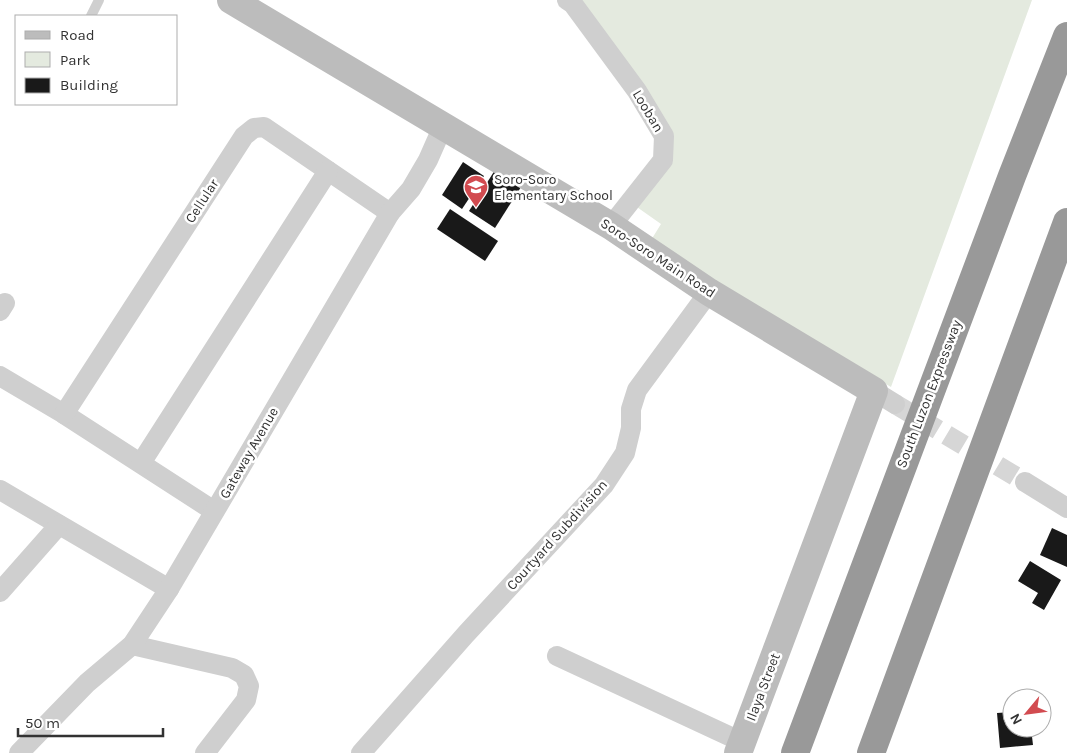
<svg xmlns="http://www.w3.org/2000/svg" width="1067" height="753" font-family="Karla,sans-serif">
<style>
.green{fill:#e4eadf}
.building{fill:#191919}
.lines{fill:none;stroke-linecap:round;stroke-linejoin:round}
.street-tunnel{stroke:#d6d6d6;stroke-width:20;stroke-dasharray:20 10;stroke-linecap:butt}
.lane{stroke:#cfcfcf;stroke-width:10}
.street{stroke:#cfcfcf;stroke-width:20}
.secondary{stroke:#bcbcbc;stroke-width:28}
.highway{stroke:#999;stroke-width:28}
.labels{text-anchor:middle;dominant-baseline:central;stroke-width:5;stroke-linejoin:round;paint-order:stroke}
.street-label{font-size:14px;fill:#323232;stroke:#fff}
.poi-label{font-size:14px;fill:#323232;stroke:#fff;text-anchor:start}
</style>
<rect width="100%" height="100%" fill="#fff"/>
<path class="green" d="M578,0H1032L891,387L648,245L661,224L634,205L667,158Z"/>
<g class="building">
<path d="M463,162L484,176L462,209L442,195Z"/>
<path d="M495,170L521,187L495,228L469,211Z"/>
<path d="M450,209L498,241L485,261L437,229Z"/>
<path d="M1052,528L1067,535V567L1040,555Z"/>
<path d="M1030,561L1061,580L1044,610L1032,603L1038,593L1018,581Z"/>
<path d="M1012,712V728H1031L1033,745L1000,748L997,713Z"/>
</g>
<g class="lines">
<path class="street-tunnel" d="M895,404L1025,482"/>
<path class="lane" d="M91,16L99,0"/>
<g class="street">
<path d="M567,0L573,4L637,91L664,136L663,160L611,226"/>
<path d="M0,311L5,303"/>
<path d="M0,376L64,414L214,511"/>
<path d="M874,391L895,404"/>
<path d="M64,414L244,136L254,128L264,127L390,213"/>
<path d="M141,463L328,171"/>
<path d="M1025,482L1067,508"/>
<path d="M0,490L169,589"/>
<path d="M0,592L59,525"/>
<path d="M132,645L232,668L244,675L249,686L246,700L205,753"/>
<path d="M557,656L742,742"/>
<path d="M19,753L87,683L132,645L169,589L390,213L411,189L428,160L443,126"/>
<path d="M361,753L466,634L604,485L625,453L631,428V409L637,390L709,292"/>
</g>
<path class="secondary" d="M231,0L611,226L709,292L874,391L738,753"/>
<g class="highway">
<path d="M795,753L1012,176L1067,36"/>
<path d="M871,753L1067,222"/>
</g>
</g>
<defs>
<symbol id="school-pin" viewBox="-11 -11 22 30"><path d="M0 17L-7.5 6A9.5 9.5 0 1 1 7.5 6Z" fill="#d24b50" stroke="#fff"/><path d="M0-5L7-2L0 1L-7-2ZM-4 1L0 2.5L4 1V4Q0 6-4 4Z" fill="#fff"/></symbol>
</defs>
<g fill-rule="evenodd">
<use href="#school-pin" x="462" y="173" width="28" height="38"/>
</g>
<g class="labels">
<g class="street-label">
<text transform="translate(648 111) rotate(59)">Looban</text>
<text transform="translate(202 201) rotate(-57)">Cellular</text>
<text transform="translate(658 258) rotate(33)">Soro-Soro Main Road</text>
<text transform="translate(929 394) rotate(-69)">South Luzon Expressway</text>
<text transform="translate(249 453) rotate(-60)">Gateway Avenue</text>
<text transform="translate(557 535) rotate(-48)">Courtyard Subdivision</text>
<text transform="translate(763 687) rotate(-69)">Ilaya Street</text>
</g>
<g class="poi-label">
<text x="494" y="179">Soro-Soro<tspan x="494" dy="16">Elementary School</tspan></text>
</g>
</g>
<rect x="15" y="15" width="162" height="90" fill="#ffffff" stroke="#adadad"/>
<rect x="25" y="31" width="25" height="8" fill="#bcbcbc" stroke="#adadad"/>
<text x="60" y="40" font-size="15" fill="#323232">Road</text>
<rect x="25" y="52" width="25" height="15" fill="#e4eadf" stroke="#adadad"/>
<text x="60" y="65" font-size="15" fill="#323232">Park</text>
<rect x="25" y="78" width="25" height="15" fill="#191919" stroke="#adadad"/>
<text x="60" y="90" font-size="15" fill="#323232">Building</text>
<g transform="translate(1027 713) rotate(241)"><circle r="24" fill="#ffffff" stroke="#adadad"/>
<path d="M0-4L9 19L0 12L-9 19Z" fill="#d24b50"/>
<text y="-8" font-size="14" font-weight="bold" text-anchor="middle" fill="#323232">N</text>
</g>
<path d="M18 728v8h145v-8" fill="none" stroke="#323232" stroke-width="2.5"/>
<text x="25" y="728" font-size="15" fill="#323232" stroke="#ffffff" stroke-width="4" paint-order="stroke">50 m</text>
</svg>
